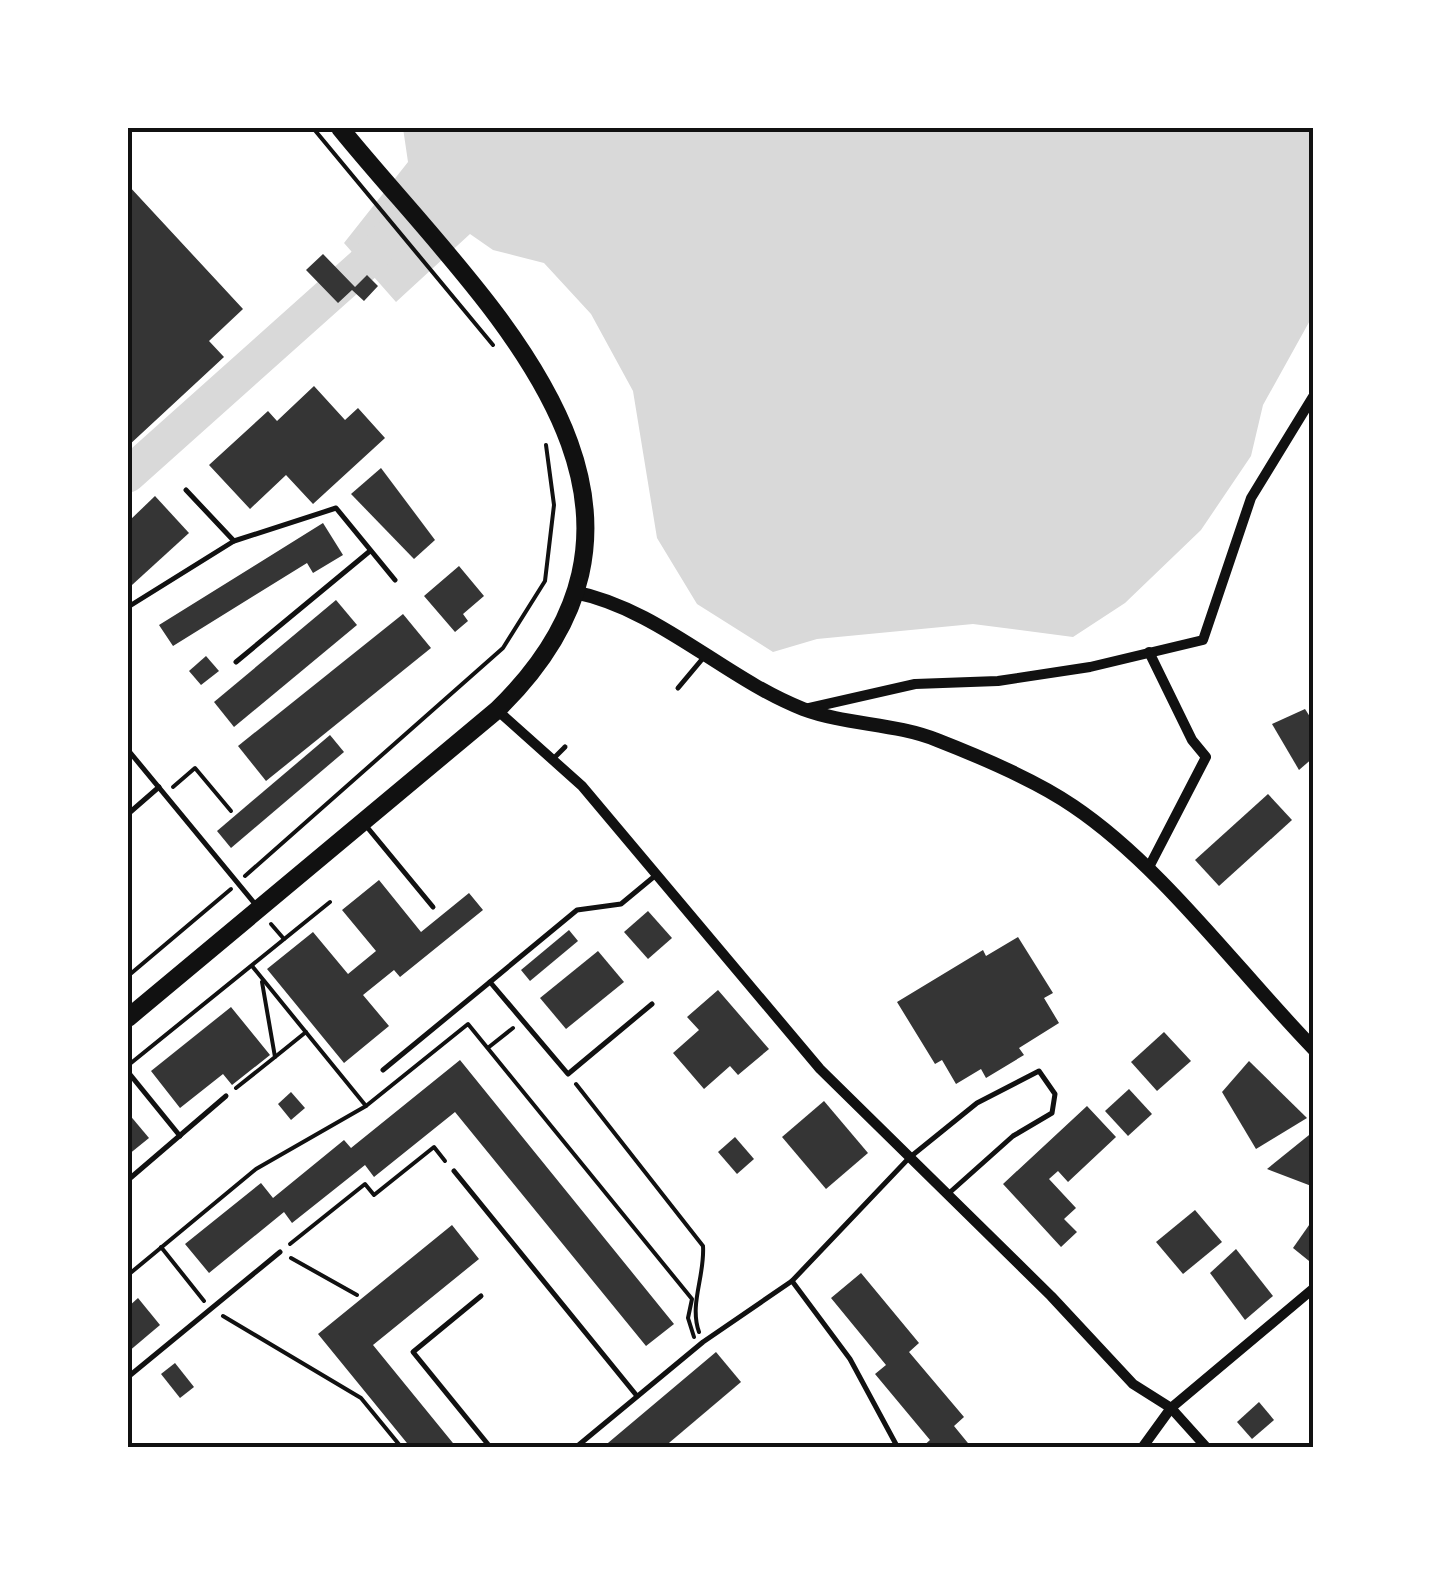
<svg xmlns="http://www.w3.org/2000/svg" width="1441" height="1575" font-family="'Crimson Pro',serif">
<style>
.water{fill:#d9d9d9}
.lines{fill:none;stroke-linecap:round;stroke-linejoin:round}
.river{stroke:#d9d9d9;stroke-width:35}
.building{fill:#353535}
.path{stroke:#111;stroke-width:4}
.service{stroke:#111;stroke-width:5}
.minor{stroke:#111;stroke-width:10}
.tertiary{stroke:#111;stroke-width:14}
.primary{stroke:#111;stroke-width:18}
.neatline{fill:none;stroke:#111;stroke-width:4}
</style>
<rect width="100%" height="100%" fill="#fff"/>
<path class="water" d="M403,128H1313V315L1263,405L1251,456L1201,530L1125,603L1073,637L973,624L817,639L773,652L697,604L657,538L633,391L591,314L544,263L493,250L470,234L396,302L344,243L408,162Z"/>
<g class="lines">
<path class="river" d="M128,475L363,265L396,230"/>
</g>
<g class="building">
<path d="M128,185L243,309L209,341L224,357L128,446Z"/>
<path d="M323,254L355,287L367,275L378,286L364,301L352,290L338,303L306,270Z"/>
<path d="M314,386L345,420L358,408L385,438L313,504L286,475L250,509L209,465L268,411L277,421Z"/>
<path d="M381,468L435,540L414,559L351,494Z"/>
<path d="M155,496L189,533L132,585L128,579V522Z"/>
<path d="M323,523L343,555L313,573L307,563L173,646L159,625Z"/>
<path d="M459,566L484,596L463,614L468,621L455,632L424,596Z"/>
<path d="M336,600L357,625L234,727L214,702Z"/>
<path d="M403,614L431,648L266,781L238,746Z"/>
<path d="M206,656L219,671L201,685L189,671Z"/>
<path d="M1305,709L1314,723V757L1299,770L1272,724Z"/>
<path d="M330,735L344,752L231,848L217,831Z"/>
<path d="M1268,794L1292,820L1219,886L1195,860Z"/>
<path d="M379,880L421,932L469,893L483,910L400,977L394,970L363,995L389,1026L344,1063L267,969L313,932L348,974L376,951L342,910Z"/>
<path d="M648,911L672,938L648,959L624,932Z"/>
<path d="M569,930L578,941L530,981L521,970Z"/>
<path d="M1018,937L1053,993L1044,998L1059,1023L1019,1048L1024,1055L986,1078L981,1069L956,1084L942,1060L935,1064L897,1002L983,950L986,956Z"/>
<path d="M598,951L624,982L566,1029L540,998Z"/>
<path d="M718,990L769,1049L738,1075L730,1066L704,1089L673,1053L699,1030L687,1017Z"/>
<path d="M231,1007L270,1055L232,1085L223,1074L180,1108L151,1071Z"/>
<path d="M1164,1032L1191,1061L1157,1091L1131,1062Z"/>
<path d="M460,1060L674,1324L646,1346L455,1112L374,1177L365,1165L292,1223L284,1212L209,1273L185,1244L261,1183L273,1198L344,1140L351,1148Z"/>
<path d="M1249,1061L1307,1118L1256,1149L1222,1092Z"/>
<path d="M1129,1089L1152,1114L1128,1136L1105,1111Z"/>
<path d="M291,1092L305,1108L291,1120L278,1104Z"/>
<path d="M824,1101L868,1153L826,1189L782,1137Z"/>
<path d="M1087,1106L1116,1137L1068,1182L1058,1171L1049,1179L1076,1208L1064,1219L1077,1232L1061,1247L1003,1184Z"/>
<path d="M128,1113L149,1138L128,1155Z"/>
<path d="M1314,1131V1187L1267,1169Z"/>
<path d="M735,1137L754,1159L737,1174L718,1152Z"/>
<path d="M1195,1210L1222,1242L1183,1274L1156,1242Z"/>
<path d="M1314,1218V1265L1293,1248Z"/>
<path d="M452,1225L479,1259L373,1345L457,1448H411L318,1334Z"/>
<path d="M1236,1249L1273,1296L1245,1320L1210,1273Z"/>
<path d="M861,1273L919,1343L909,1352L964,1417L954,1426L972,1448H921L930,1440L875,1374L886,1365L831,1298Z"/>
<path d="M138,1298L160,1325L128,1352V1307Z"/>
<path d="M716,1352L741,1382L663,1448H602Z"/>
<path d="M175,1363L194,1387L180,1398L161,1374Z"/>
<path d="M1259,1402L1274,1420L1252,1439L1237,1422Z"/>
</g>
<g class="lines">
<g class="path">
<path d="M313,128L493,345"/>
<path d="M173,787L195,768L231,811"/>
<path d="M245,876L503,648L545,581L554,505L546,445"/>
<path d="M271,924L284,939"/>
<path d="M252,966L366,1106"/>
<path d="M128,976L231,889"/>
<path d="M489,1047L513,1028"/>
<path d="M275,1057L306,1032"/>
<path d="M131,1063L330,902"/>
<path d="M576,1084L703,1246C705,1276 689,1304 699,1332"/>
<path d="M236,1088L275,1057L262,982"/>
<path d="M290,1244L365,1184L374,1195L434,1147L445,1161"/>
<path d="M161,1247L204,1301"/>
<path d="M291,1258L357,1295"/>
<path d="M128,1275L256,1169L366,1106L468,1024L692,1299L688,1318L694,1337"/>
<path d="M223,1316L361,1398L402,1448"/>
</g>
<g class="service">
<path d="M186,490L234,541"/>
<path d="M128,607L234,541L336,508L395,580"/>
<path d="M236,662L370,551"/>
<path d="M678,688L704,657"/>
<path d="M128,750L255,904"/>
<path d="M553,759L565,747"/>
<path d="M128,814L159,787"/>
<path d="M367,827L433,907"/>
<path d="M652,1004L568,1074L490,982L577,910L621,904L656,875"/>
<path d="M383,1070L490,982"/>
<path d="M128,1072L180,1136"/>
<path d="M454,1171L637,1396"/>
<path d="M128,1180L226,1096"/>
<path d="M792,1281L850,1359L898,1448"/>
<path d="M481,1296L413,1352L491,1448"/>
<path d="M128,1377L280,1252"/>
<path d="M575,1448L703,1342L792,1281L909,1158L977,1103L1039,1071L1055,1094L1052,1113L1013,1136L948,1194"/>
</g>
<g class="minor">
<path d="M805,709L915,684L998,681L1090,667L1203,640L1251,498L1314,395"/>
<path d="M497,710L582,786L820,1069L1051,1296L1133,1384L1171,1408L1207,1448"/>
<path d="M1148,869L1206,757L1192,740L1149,652"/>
<path d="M1142,1448L1171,1408L1314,1288"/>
</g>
<path class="tertiary" d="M574,592C659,609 724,678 803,709C846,725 895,723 937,740C978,756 1037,781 1073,806C1161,865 1239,972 1314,1049"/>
<path class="primary" d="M128,1018L497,710C716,497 476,296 340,128"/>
</g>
<rect width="1441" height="1575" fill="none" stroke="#ffffff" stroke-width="260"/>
<rect x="130" y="130" width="1181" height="1315" class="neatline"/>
</svg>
